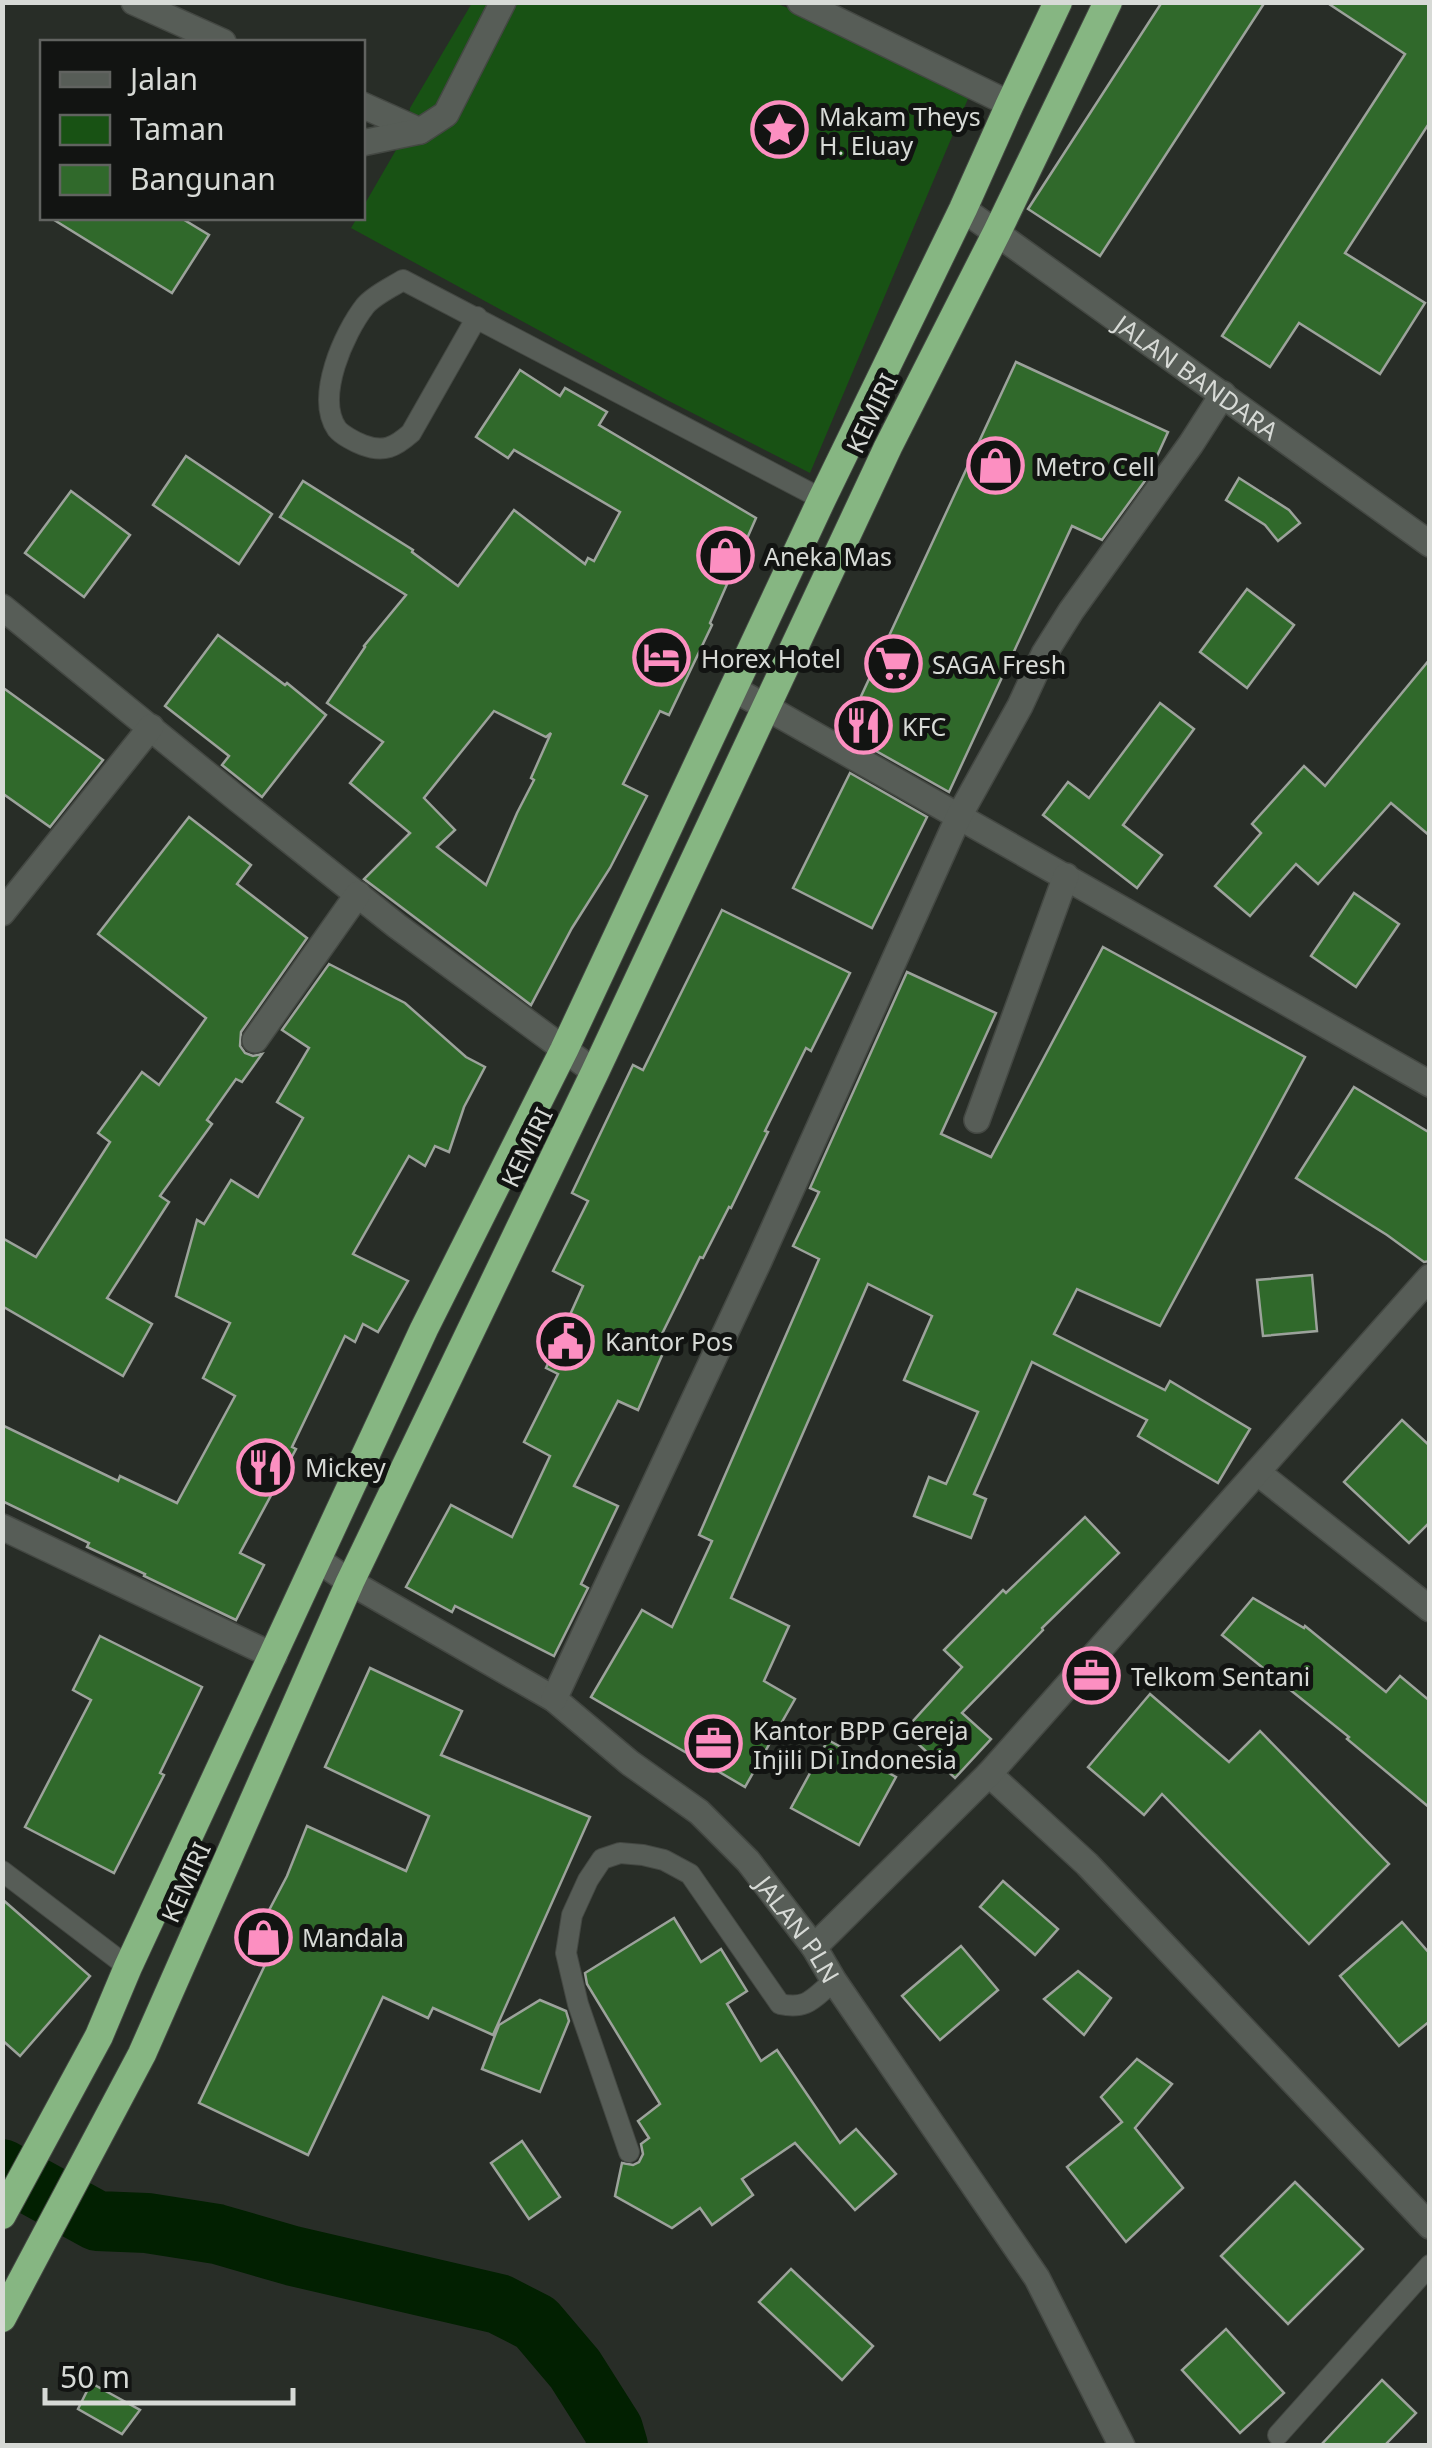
<svg xmlns="http://www.w3.org/2000/svg" width="1432" height="2448" font-family="'Noto Sans',sans-serif">
<style>
.green{fill:#185214}
.lines{fill:none;stroke-linecap:round;stroke-linejoin:round}
.river{stroke:#022001;stroke-width:60}
.building{fill:#30692b;stroke:#9ca29b;stroke-width:2.5;fill-rule:evenodd}
.service-casing{stroke:#444843;stroke-width:22}
.minor-casing{stroke:#444843;stroke-width:28}
.trunk-casing{stroke:#444843;stroke-width:30}
.service{stroke:#575d57;stroke-width:20}
.minor{stroke:#575d57;stroke-width:25}
.trunk{stroke:#86b682;stroke-width:28}
.labels{text-anchor:middle;dominant-baseline:central;stroke-width:10;stroke-linejoin:round;paint-order:stroke}
.poi-label{font-size:25px;fill:#d7dad6;stroke:#121412;text-anchor:start}
.street-label{font-size:25px;fill:#d7dad6;stroke:#121412}
</style>
<rect width="100%" height="100%" fill="#282d27"/>
<path class="green" d="M472,3H775L814,18L970,94L810,473L663,398L351,228L357,218H362L363,207L407,131L410,108Z"/>
<g class="lines">
<path class="river" d="M2,2169L97,2221L147,2223L217,2234L293,2256L499,2304L536,2323L575,2369L613,2429L618,2446"/>
</g>
<g class="building">
<path d="M1162,2H1265L1100,256L1028,209Z"/>
<path d="M1326,2H1430V122L1345,253L1425,303L1380,374L1299,323L1270,367L1222,336L1405,54Z"/>
<path d="M51,218H181L209,235L172,293Z"/>
<path d="M1016,362L1168,432L1147,478L1102,540L1072,526L949,792L844,733Z"/>
<path d="M520,370L560,396L565,388L607,412L599,425L756,518L710,623L712,625L669,715L660,711L623,784L647,796L610,868L572,928L531,1005L364,879L410,833L350,783L383,742L327,703L365,647L364,646L406,595L280,517L303,481L413,550L412,552L458,586L514,510L585,564L588,558L594,561L620,512L514,450L508,458L476,437ZM494,711L546,737L551,733L531,778L534,780L517,813L486,885L437,847L455,830L424,798Z"/>
<path d="M186,456L272,514L239,564L153,505Z"/>
<path d="M1239,478L1289,510L1300,523L1278,541L1265,525L1226,500Z"/>
<path d="M71,491L130,535L84,597L25,553Z"/>
<path d="M1247,589L1294,625L1247,688L1200,652Z"/>
<path d="M218,635L285,685L287,683L326,715L262,797L222,765L229,756L165,706Z"/>
<path d="M1430,659V836L1391,803L1318,884L1296,864L1250,916L1215,886L1261,833L1252,824L1304,766L1325,786Z"/>
<path d="M2,687L103,760L50,827L2,793Z"/>
<path d="M1160,703L1194,729L1123,825L1162,855L1137,888L1043,815L1068,782L1089,798Z"/>
<path d="M850,773L927,817L872,928L793,888Z"/>
<path d="M189,817L251,865L237,884L307,938L241,1032L240,1046L245,1053L253,1056L262,1054L242,1082L236,1079L207,1120L212,1124L160,1196L169,1202L107,1298L152,1324L123,1376L2,1306V1238L36,1257L110,1142L98,1133L142,1072L159,1085L206,1018L98,934Z"/>
<path d="M1354,893L1399,924L1356,987L1311,956Z"/>
<path d="M722,910L850,973L811,1051L806,1048L765,1131L768,1132L731,1208L729,1207L703,1258L700,1257L659,1340L667,1344L638,1410L618,1401L574,1486L618,1506L581,1584L588,1588L554,1656L455,1606L452,1612L406,1587L451,1505L512,1537L550,1456L524,1442L558,1374L546,1368L583,1286L553,1271L588,1201L572,1193L633,1065L643,1070Z"/>
<path d="M1103,947L1305,1057L1160,1326L1077,1289L1054,1334L1165,1390L1170,1381L1250,1429L1218,1483L1138,1436L1147,1420L1032,1362L974,1494L986,1499L971,1538L914,1516L929,1477L946,1484L978,1412L904,1380L932,1316L868,1284L731,1598L789,1626L764,1681L795,1699L745,1787L591,1697L642,1610L672,1627L712,1541L699,1535L819,1259L793,1246L819,1192L810,1188L907,972L996,1013L941,1134L991,1157Z"/>
<path d="M329,964L405,1003L466,1057L485,1067L464,1107L449,1152L435,1146L425,1166L409,1156L353,1254L408,1281L378,1332L363,1324L355,1342L345,1336L292,1447L296,1449L240,1553L264,1565L236,1620L144,1576L145,1574L87,1547L89,1543L2,1501V1425L118,1481L120,1476L177,1503L235,1396L203,1378L230,1323L176,1296L197,1220L204,1224L231,1180L258,1197L303,1118L277,1102L309,1048L282,1030Z"/>
<path d="M1354,1087L1430,1133V1261L1424,1262L1387,1235L1296,1178Z"/>
<path d="M1312,1275L1317,1331L1263,1336L1257,1280Z"/>
<path d="M1402,1420L1430,1446V1522L1409,1543L1344,1482Z"/>
<path d="M1085,1517L1119,1553L1042,1628L1043,1630L962,1713L991,1739L955,1778L904,1731L962,1667L944,1650L1003,1590L1006,1593Z"/>
<path d="M1253,1598L1304,1628L1305,1626L1386,1692L1400,1676L1430,1701V1808L1347,1739L1349,1737L1222,1635Z"/>
<path d="M100,1636L202,1687L160,1773L164,1775L114,1873L25,1827L91,1700L73,1690Z"/>
<path d="M370,1668L462,1711L441,1755L590,1817L493,2035L433,2008L428,2018L383,1997L308,2155L199,2103L274,1946L255,1937L287,1876L307,1826L406,1871L429,1816L325,1767Z"/>
<path d="M1150,1694L1229,1762L1260,1731L1389,1864L1309,1944L1162,1794L1144,1815L1088,1767Z"/>
<path d="M828,1740L896,1777L859,1845L791,1808Z"/>
<path d="M1003,1881L1058,1929L1035,1955L980,1907Z"/>
<path d="M2,1899L90,1976L20,2056L2,2040Z"/>
<path d="M674,1918L701,1962L721,1949L747,1991L727,2004L761,2061L777,2050L840,2143L856,2129L896,2174L855,2210L795,2143L742,2179L753,2195L712,2225L700,2208L672,2228L615,2196L622,2163L633,2165L639,2162L643,2154L641,2144L649,2138L638,2121L660,2104L587,1984L585,1973Z"/>
<path d="M1402,1922L1430,1954V2021L1399,2046L1340,1976Z"/>
<path d="M961,1946L998,1990L940,2040L902,1996Z"/>
<path d="M1078,1971L1111,1998L1084,2035L1044,1999Z"/>
<path d="M540,2000L566,2011L569,2021L540,2092L482,2069L499,2025Z"/>
<path d="M1137,2059L1172,2084L1135,2128L1183,2188L1126,2242L1067,2167L1122,2122L1101,2097Z"/>
<path d="M522,2141L560,2197L529,2219L491,2163Z"/>
<path d="M1295,2182L1363,2249L1288,2324L1221,2256Z"/>
<path d="M791,2269L873,2346L842,2380L759,2302Z"/>
<path d="M1226,2329L1284,2393L1240,2433L1182,2370Z"/>
<path d="M1382,2380L1416,2413L1384,2446H1320Z"/>
<path d="M91,2383L140,2410L122,2434L78,2409Z"/>
</g>
<g class="lines">
<defs>
<g id="service">
<path d="M477,317L411,433C395,447 384,453 363,445C355,442 342,435 337,429C315,397 344,333 365,306C374,295 392,287 403,280L822,499"/>
<path d="M2,1871L128,1967"/>
<path d="M629,2152L578,2004L566,1953L572,1915L588,1880L602,1859L620,1853L643,1855L664,1860L690,1874L780,2004C808,2010 813,1998 834,1981"/>
<path d="M1278,2435L1430,2265"/>
</g>
<g id="minor">
<path d="M134,2L223,42"/>
<path d="M800,2L1010,104"/>
<path d="M362,105L420,131"/>
<path d="M362,143L420,131L446,114L503,2"/>
<path id="s1" d="M963,209L1430,544"/>
<path d="M2,607L235,797L397,926L595,1072"/>
<path d="M734,689L1430,1084"/>
<path d="M2,913L151,727"/>
<path d="M255,1040L358,894"/>
<path d="M977,1120L1066,876"/>
<path d="M1257,1472L1430,1609"/>
<path d="M2,1527L274,1656"/>
<path id="s2" d="M318,1560L350,1582L554,1699L630,1763L699,1812L748,1861L814,1947L834,1981L1037,2278L1122,2446"/>
<path d="M554,1699L759,1261L959,816L1020,706L1044,654L1071,611L1191,444L1223,394"/>
<path d="M989,1774L1087,1864L1430,2226"/>
<path d="M814,1947L989,1774L1430,1277"/>
</g>
<g id="trunk">
<path d="M2,2215L99,2036L128,1967L424,1329L564,1050L822,499L963,209L1010,104L1058,2"/>
<path d="M2,2318L142,2054L350,1582L595,1072L888,447L997,232L1108,2"/>
</g>
</defs>
<use href="#service" class="service-casing"/>
<use href="#minor" class="minor-casing"/>
<use href="#trunk" class="trunk-casing"/>
<use href="#service" class="service"/>
<use href="#minor" class="minor"/>
<use href="#trunk" class="trunk"/>
</g>
<defs>
<symbol id="sight-ring" viewBox="-11 -11 22 22"><circle r="9.5" fill="#121412" stroke="#fc8fc1" stroke-width="1.5"/><path d="M0-6L1.8-2.2L6-1.7L2.9 1.2L3.7 5.4L0 3.3L-3.7 5.4L-2.9 1.2L-6-1.7L-1.8-2.2Z" fill="#fc8fc1"/></symbol>
<symbol id="shop-ring" viewBox="-11 -11 22 22"><circle r="9.5" fill="#121412" stroke="#fc8fc1" stroke-width="1.5"/><path d="M-5-2.5h2.3a2.7 3.5 0 0 1 5.4 0H5L5.5 6h-11ZM-1.5-2.5h3a1.5 2.3 0 0 0-3 0Z" fill="#fc8fc1"/></symbol>
<symbol id="hotel-ring" viewBox="-11 -11 22 22"><circle r="9.5" fill="#121412" stroke="#fc8fc1" stroke-width="1.5"/><path d="M-6-4.5h1.5V1H6V5H4.5V3h-9V5H-6ZM-4 0a1.8 1.8 0 1 1 3.6 0ZM.5 0V-2.5h3Q6-2.5 6 0Z" fill="#fc8fc1"/></symbol>
<symbol id="supermarket-ring" viewBox="-11 -11 22 22"><circle r="9.5" fill="#121412" stroke="#fc8fc1" stroke-width="1.5"/><path d="M-6-5.5h2.5l.6 2H6L4.5 2H-2.5L-4.4-4H-6ZM-1.5 3.2a1.3 1.3 0 1 0 .1 0ZM3 3.2a1.3 1.3 0 1 0 .1 0Z" fill="#fc8fc1"/></symbol>
<symbol id="restaurant-ring" viewBox="-11 -11 22 22"><circle r="9.5" fill="#121412" stroke="#fc8fc1" stroke-width="1.5"/><path d="M-5-6h1v4h1v-4h1v4h1v-4h1v5L-1.5 .5V6h-2V.5L-5-1ZM5-6V6H3V1.5H1.5Q1.5-4 5-6Z" fill="#fc8fc1"/></symbol>
<symbol id="civic-ring" viewBox="-11 -11 22 22"><circle r="9.5" fill="#121412" stroke="#fc8fc1" stroke-width="1.5"/><path d="M-.6-6.5H3V-4.5H.6V-3L4-1V1h2V6H-6V1h2V-1L-.6-3ZM-1.2 2.5V6h2.4V2.5Z" fill="#fc8fc1"/></symbol>
<symbol id="office-ring" viewBox="-11 -11 22 22"><circle r="9.5" fill="#121412" stroke="#fc8fc1" stroke-width="1.5"/><path d="M-6-3h4V-5.5h4V-3h4V5H-6ZM-1-4.5V-3h2v-1.5ZM-6 0V1H6V0Z" fill="#fc8fc1"/></symbol>
</defs>
<g fill-rule="evenodd">
<use href="#sight-ring" x="748" y="98" width="63" height="63"/>
<use href="#shop-ring" x="964" y="434" width="63" height="63"/>
<use href="#shop-ring" x="694" y="524" width="63" height="63"/>
<use href="#hotel-ring" x="630" y="626" width="63" height="63"/>
<use href="#supermarket-ring" x="862" y="632" width="63" height="63"/>
<use href="#restaurant-ring" x="832" y="694" width="63" height="63"/>
<use href="#civic-ring" x="534" y="1310" width="63" height="63"/>
<use href="#restaurant-ring" x="234" y="1436" width="63" height="63"/>
<use href="#office-ring" x="1060" y="1644" width="63" height="63"/>
<use href="#office-ring" x="682" y="1712" width="63" height="63"/>
<use href="#shop-ring" x="232" y="1906" width="63" height="63"/>
</g>
<g class="labels">
<g class="poi-label">
<text x="819" y="116">Makam Theys<tspan x="819" dy="29">H. Eluay</tspan></text>
<text x="1035" y="466">Metro Cell</text>
<text x="764" y="556">Aneka Mas</text>
<text x="701" y="658">Horex Hotel</text>
<text x="932" y="664">SAGA Fresh</text>
<text x="902" y="726">KFC</text>
<text x="605" y="1341">Kantor Pos</text>
<text x="305" y="1467">Mickey</text>
<text x="1131" y="1676">Telkom Sentani</text>
<text x="753" y="1730">Kantor BPP Gereja<tspan x="753" dy="29">Injili Di Indonesia</tspan></text>
<text x="302" y="1937">Mandala</text>
</g>
<g class="street-label">
<text stroke="none"><textPath href="#s1" startOffset="288">JALAN BANDARA</textPath></text>
<text transform="translate(871 413) rotate(-64)">KEMIRI</text>
<text transform="translate(526 1147) rotate(-64)">KEMIRI</text>
<text transform="translate(185 1882) rotate(-66)">KEMIRI</text>
<text stroke="none"><textPath href="#s2" startOffset="612">JALAN PLN</textPath></text>
</g>
</g>
<rect width="1432" height="2448" fill="none" stroke="#d7dad6" stroke-width="10"/>
<rect x="40" y="40" width="325" height="180" fill="#121412" stroke="#616360" stroke-width="2.5"/>
<rect x="60" y="72" width="50" height="15" fill="#575d57" stroke="#616360" stroke-width="2.5"/>
<text x="130" y="90" font-size="30" fill="#d7dad6">Jalan</text>
<rect x="60" y="115" width="50" height="30" fill="#185214" stroke="#616360" stroke-width="2.5"/>
<text x="130" y="140" font-size="30" fill="#d7dad6">Taman</text>
<rect x="60" y="165" width="50" height="30" fill="#30692b" stroke="#616360" stroke-width="2.5"/>
<text x="130" y="190" font-size="30" fill="#d7dad6">Bangunan</text>
<path d="M45 2388v15h248v-15" fill="none" stroke="#d7dad6" stroke-width="5"/>
<text x="60" y="2388" font-size="30" fill="#d7dad6" stroke="#121412" stroke-width="8" paint-order="stroke">50 m</text>
</svg>
